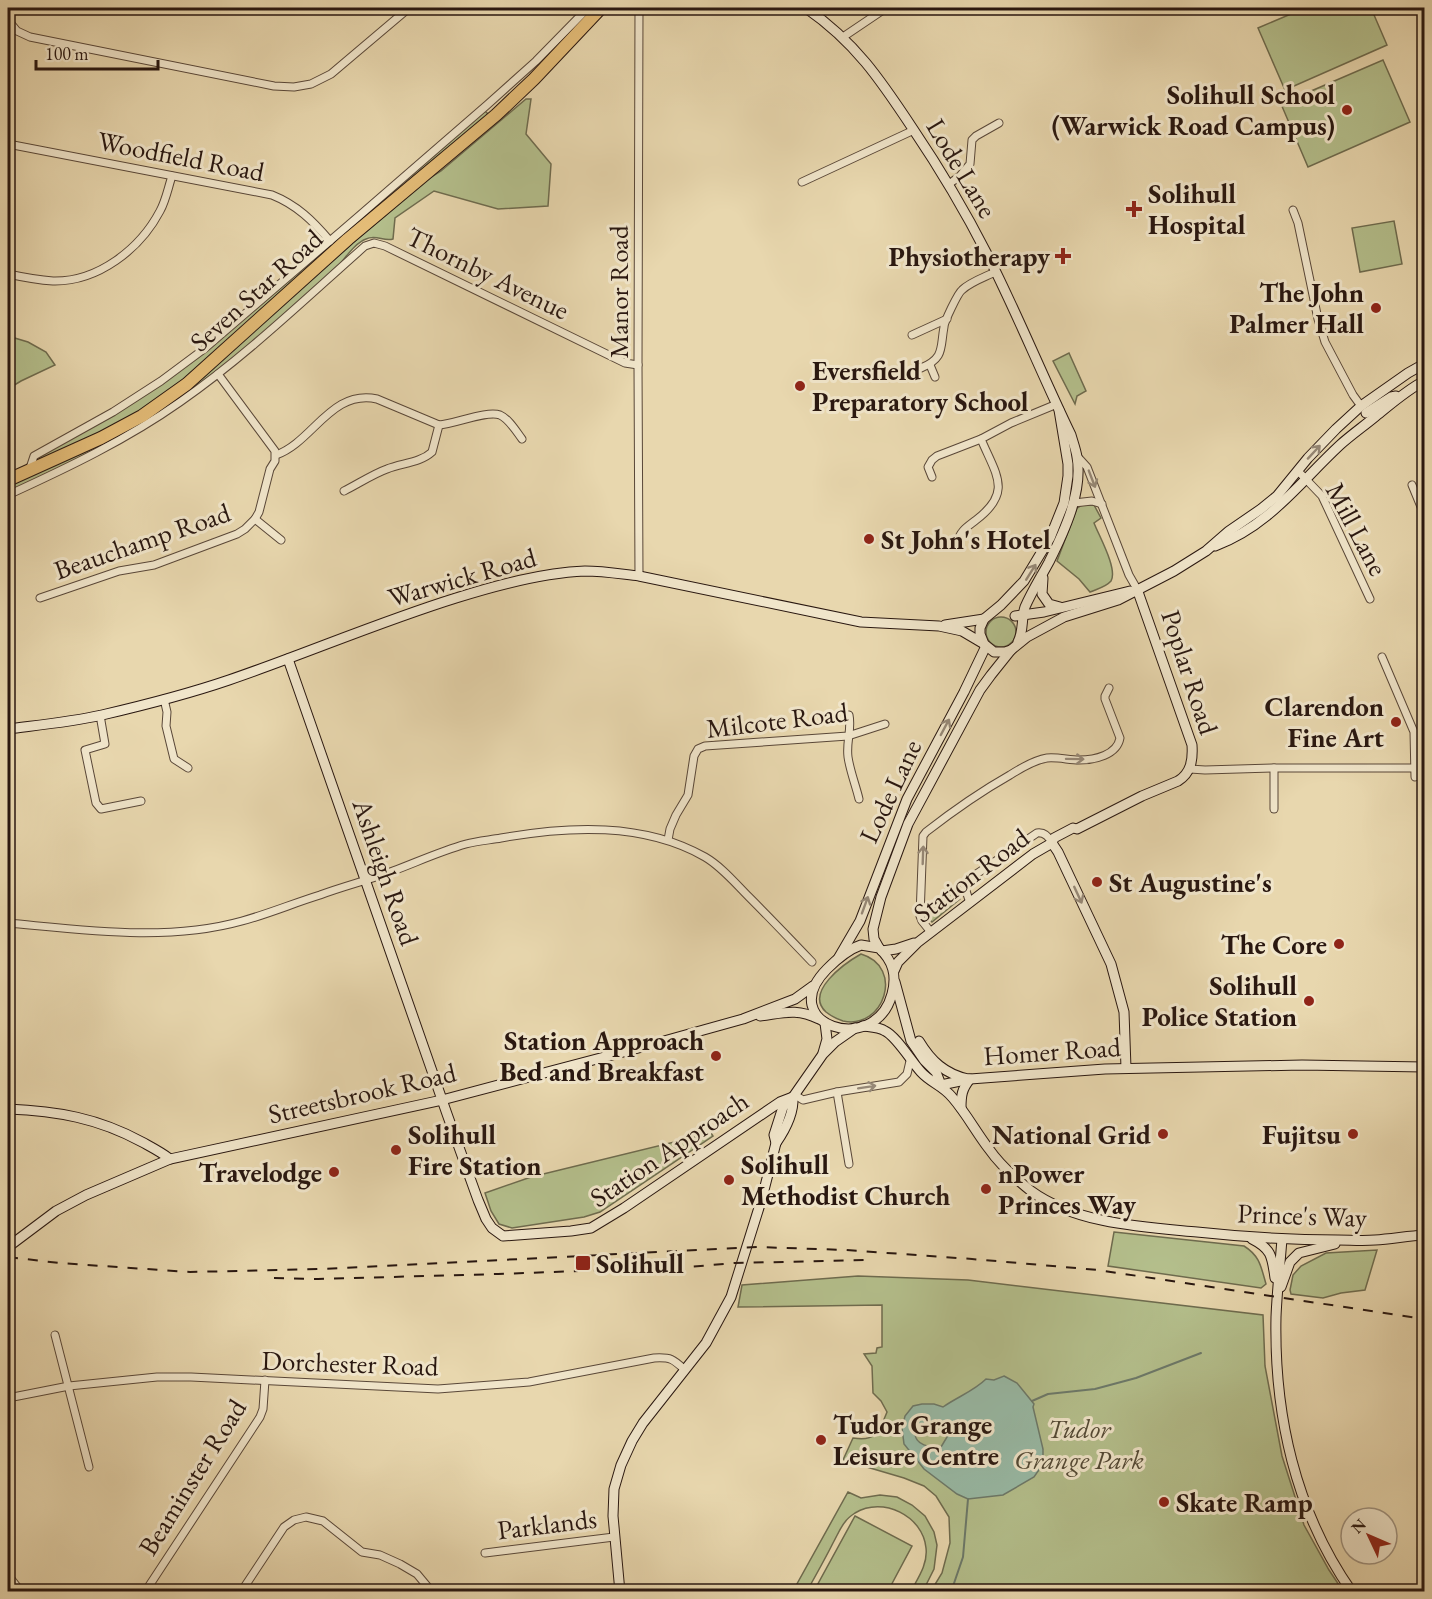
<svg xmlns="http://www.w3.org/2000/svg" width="1432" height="1599" font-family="'EB Garamond',serif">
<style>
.green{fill:#b4bf8c;stroke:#6e6b4e;stroke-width:1.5}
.water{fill:#98baa6;stroke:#6c796a;stroke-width:1.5;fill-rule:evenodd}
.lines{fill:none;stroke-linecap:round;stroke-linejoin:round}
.stream{stroke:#6c796a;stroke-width:2}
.street-casing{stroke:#594738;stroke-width:9}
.secondary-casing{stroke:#291710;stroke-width:11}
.highway-casing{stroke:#291710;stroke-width:14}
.street{stroke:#f0e5ca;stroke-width:7}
.secondary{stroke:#f0e5ca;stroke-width:9}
.highway{stroke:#e4bc77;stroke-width:12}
.rail{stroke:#291710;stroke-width:2;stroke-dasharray:10 10;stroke-linecap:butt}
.oneway{stroke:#968876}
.poi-dot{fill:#8f2418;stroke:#f0e5ca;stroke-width:2}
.labels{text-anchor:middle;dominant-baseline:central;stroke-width:6;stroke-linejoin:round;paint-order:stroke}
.poi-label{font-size:27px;font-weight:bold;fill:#291710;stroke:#f0e5ca;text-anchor:end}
.street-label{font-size:27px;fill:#291710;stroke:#f0e5ca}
.park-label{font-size:27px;font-style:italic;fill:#534935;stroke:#f0e5ca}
</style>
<rect width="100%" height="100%" fill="#e8d7ae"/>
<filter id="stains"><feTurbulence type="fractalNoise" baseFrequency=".00333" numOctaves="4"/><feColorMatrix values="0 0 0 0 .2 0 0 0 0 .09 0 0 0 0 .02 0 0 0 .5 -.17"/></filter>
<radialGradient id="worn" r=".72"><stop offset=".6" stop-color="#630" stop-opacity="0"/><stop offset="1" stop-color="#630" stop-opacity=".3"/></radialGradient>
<g class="green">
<path d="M1305,8H1371L1387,45L1285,90L1258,28Z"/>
<path d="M1383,60L1410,122L1308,167L1281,104Z"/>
<path d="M526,99H531L526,134L551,164L548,206L498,209L434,191L395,218L393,239C384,242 376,234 366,239C353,244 344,261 334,270C293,306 253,344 209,377C190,392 171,407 150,420C105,448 56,470 8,492V485L111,438L323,268L428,179L441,171Z"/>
<path d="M484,110L489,115L194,372L134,415L96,436L39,461L40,456L156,387Z"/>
<path d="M1394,221L1402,264L1360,272L1352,228Z"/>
<path d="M8,336L28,342L46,352L55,365L21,381L8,389Z"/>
<path d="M1069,353L1086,391L1077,396L1075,404L1053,361Z"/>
<path d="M1082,505H1094L1101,518L1094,523C1099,536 1118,569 1111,581C1106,587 1097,589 1090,592L1079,579L1057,561L1077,508Z"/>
<circle cx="1001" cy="632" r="15"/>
<path d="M957,886L959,888L960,899L932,922L929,919L939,898Z"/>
<path d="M861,954C905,967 884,1030 843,1021C837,1019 831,1016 826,1012C804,992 845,963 861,954Z"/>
<path d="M711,1133L713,1136L600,1212L584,1217L512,1228L499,1224L491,1211L485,1193L531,1177Z"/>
<path d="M1114,1232L1244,1246C1260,1256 1261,1267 1266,1284L1261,1288L1108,1266Z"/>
<path d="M1377,1250L1365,1290L1341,1293L1323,1298L1291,1294L1290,1290L1293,1275L1301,1266L1326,1253Z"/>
<path d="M858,1276L968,1280L1263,1315L1265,1366L1282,1456L1304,1525L1329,1570L1343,1591H931L942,1573L950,1543L949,1517L936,1496L924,1486L904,1478L843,1460L853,1438C876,1442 879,1432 887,1412L881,1401L873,1393L872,1366L864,1354L876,1353L877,1348L882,1347V1305L738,1307L742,1285Z"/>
<path d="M848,1492L861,1498L880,1495L897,1497L912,1505L925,1516L934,1532L937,1545L934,1569L923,1591H911C918,1578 928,1564 926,1548C923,1516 883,1496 855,1513C852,1515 847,1519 845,1522C840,1528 837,1536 833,1543C825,1559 816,1575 807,1591H793Z"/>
<path d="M855,1516L912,1546L888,1591H814Z"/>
</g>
<path class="water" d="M1004,1376L1017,1383L1034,1404L1033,1407L1043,1449V1464L1034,1477L1003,1495L968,1499L957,1494L924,1469L904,1444L902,1428L905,1416L913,1406L922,1404H934L943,1407C957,1397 974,1391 986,1379L994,1380ZM929,1424H936L945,1428L947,1437L941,1447C930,1448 915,1445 915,1433L921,1427Z"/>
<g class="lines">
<g class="stream">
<path d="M1032,1401L1048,1394L1095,1389L1136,1378L1201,1353"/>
<path d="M951,1592L963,1557L968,1499"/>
</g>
<defs>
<g id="street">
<path d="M8,20L17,31L30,37L274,86L294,87L311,84L331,74L409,8"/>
<path d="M843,37L886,8"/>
<path d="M8,144L272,195C297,205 313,221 330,241"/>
<path d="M802,182L914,130"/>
<path d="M949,184L960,176L970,164L972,140L976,136L999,123"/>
<path d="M1293,210L1298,223L1318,319L1325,342L1353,395L1361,406"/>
<path d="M8,274C22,277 38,280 53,281C98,282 140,249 160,211C166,200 168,188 172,176"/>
<path d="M912,335L947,319"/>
<path d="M930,365L935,377"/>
<path d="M921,368C945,358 940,348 944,327C944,322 958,293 962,290C970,282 985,277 995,272"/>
<path d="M218,374L275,451V461L270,469L259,512L255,519"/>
<path d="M276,455C313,442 331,389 377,399L439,425C455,424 487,410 500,415C509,419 516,431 522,439"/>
<path d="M1077,456L1087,467L1129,575L1137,589"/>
<path d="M29,471L34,456L113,412L161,381L204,349L359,216L487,105L536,61L588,8"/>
<path d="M1298,471L1322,496L1370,599"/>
<path d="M932,477L928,467L932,460L937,456L981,439"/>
<path d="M1412,485L1424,514"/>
<path d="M344,491C358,484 373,474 387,469C402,463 420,463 432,452L439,425"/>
<path d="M8,495C67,468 126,440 180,402C246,356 305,299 365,246L374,243L385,246L625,363L638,365"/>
<path d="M1074,503L1092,501L1102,504"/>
<path d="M958,541C960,531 967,527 976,520C1013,492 996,475 981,439L1011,423L1057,404"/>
<path d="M639,576L638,365L639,8"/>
<path d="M40,598L119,571L154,565L237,534L245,529L255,519L281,540"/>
<path d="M1382,657L1414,732L1415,777"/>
<path d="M164,699L167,712L166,726L174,759L188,768"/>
<path d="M100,715L105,744L85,750L96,803L101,809L141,801"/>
<path d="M849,715C852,729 846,742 848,757C850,771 856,786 859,799"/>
<path d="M1274,768V809"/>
<path d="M1190,769L1205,770L1274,768H1424"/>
<path d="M668,840L670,829L676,815L688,795L694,756L698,749L705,746L848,736L885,724"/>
<path d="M970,903L964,885L969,879L1037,833C1044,832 1049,837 1052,843"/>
<path d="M8,923C84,930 167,942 242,921C268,914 294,903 320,895C344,886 369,880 393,871C417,862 441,851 466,844C477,841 490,840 501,838C568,826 644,822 705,857C722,867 735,883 749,897C770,918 791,940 812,962"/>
<path d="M930,931L922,921L920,916L923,836L926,832C953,811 980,792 1010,775C1021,768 1034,760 1047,758C1058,757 1069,760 1079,760C1095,760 1117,755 1120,738L1105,699V696L1109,688"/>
<path d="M837,1092L849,1164"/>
<path d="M795,1095L803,1100L837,1092L899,1082L907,1074L910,1061"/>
<path d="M55,1335L89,1467"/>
<path d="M8,1398L69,1386L157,1377H191L438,1389L529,1382L654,1358C671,1357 673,1359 685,1370"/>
<path d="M485,1553L614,1537"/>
<path d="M8,1575L21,1592"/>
<path d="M145,1592L260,1417L263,1409L265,1380"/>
<path d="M241,1592L284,1527L294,1520L306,1517L323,1521L362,1552L380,1555L400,1564L417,1574L432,1592"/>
</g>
<g id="secondary">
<path d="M806,8C855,42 880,79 913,129C940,169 965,211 987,254C1017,313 1042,375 1071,435C1073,442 1076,450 1077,457C1083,492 1064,532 1049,562C1041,577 1032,591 1025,607C1021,619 1024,630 1018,642"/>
<path d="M1059,410L1068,464V476L1064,503L1050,538L1024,581L1001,605L984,619L980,628V634L984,644L994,652H1005L1011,650L1027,637L1064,617L1118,600L1174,571L1206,551L1229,531L1261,509L1277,496L1308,458L1336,429L1361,406L1408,373L1424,364"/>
<path d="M1366,413L1391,397L1396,396"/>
<path d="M1215,546C1269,526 1299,483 1340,445C1351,435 1364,426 1376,416C1391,404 1407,390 1424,381"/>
<path d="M1043,578L1042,594L1049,604L1060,607"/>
<path d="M1015,616L1044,612L1130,591"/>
<path d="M945,625L984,619"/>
<path d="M288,659L447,1114L478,1200L486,1219L492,1228L503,1236L571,1231L591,1228L624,1208L780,1102L793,1097"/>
<path d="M8,729C39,725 71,722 102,715C145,705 188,694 229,680C305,654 379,622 456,598C497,585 541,573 585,571C603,571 621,574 639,576L861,622L939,626L962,631L984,644"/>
<path d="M1052,843L1058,852L1111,964L1124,1012L1126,1068"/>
<path d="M861,945L879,948C893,961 897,975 892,994C875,1058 773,1024 827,969C837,959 847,950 861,945Z"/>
<path d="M879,948L874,939L873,929L881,897L908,824L980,690L991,675L1011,650"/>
<path d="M882,951L896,949L914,943"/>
<path d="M839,957L860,921L907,799L964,692L986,646"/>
<path d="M894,971L898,962L917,943L1033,854L1052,843L1054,838L1073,828L1077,829L1142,796L1178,781C1191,773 1193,760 1192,745L1137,589"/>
<path d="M895,982L911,1041L924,1060L936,1072L941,1085"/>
<path d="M760,1016C784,1013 796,1008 819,1019"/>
<path d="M863,1026C870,1027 879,1027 885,1031C896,1036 911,1061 921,1072C931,1083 942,1085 952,1097C966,1113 976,1132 989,1149C1000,1165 1016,1179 1031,1191C1076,1224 1143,1227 1197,1232C1244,1237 1291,1240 1338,1240C1350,1240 1363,1241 1375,1240C1391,1239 1408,1236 1424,1235"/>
<path d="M919,1041C931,1061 945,1074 968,1079"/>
<path d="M823,1053L827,1039L825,1023"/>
<path d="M941,1085L970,1079L1105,1069L1302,1065L1424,1067"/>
<path d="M961,1108C961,1095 962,1089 970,1079"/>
<path d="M8,1109C57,1111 98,1118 142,1142C151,1147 161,1152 170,1159"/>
<path d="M776,1143C785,1130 794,1114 793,1097"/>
<path d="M1252,1239C1272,1249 1272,1257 1275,1278"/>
<path d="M1282,1239C1280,1265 1277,1291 1276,1317C1274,1414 1295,1511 1352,1592"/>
<path d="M8,1247L56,1211L86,1195L170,1159L442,1100L646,1046L743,1019L795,999L813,986"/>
<path d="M1281,1287L1290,1262L1299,1253L1335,1244"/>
<path d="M620,1592L613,1516L614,1489L621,1465L632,1441L643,1423L706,1343L731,1297L762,1198L776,1143L774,1135L783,1107L793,1097L823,1054L835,1042L855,1028"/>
</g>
<path id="highway" d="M8,480L101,438L142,416L187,384L348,239L496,115L534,79L601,8"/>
</defs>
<use href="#street" class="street-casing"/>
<use href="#secondary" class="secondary-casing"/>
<use href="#highway" class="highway-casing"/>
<use href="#street" class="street"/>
<use href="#secondary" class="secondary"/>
<use href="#highway" class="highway"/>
<g class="rail">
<path d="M8,1257L59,1263L190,1272L322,1269L758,1247L846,1250L972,1259L1098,1270L1424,1319"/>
<path d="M274,1278L318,1279L498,1274L688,1267L735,1263L868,1260"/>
</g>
</g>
<defs><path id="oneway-shaft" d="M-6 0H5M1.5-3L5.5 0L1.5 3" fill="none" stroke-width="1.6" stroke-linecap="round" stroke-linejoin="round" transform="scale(1.5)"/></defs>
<g class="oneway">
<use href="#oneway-shaft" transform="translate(1314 452) rotate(-47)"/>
<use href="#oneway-shaft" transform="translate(1092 479) rotate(69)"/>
<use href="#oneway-shaft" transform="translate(1031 572) rotate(-58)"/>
<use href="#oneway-shaft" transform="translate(945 727) rotate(-62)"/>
<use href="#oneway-shaft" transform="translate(1075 759) rotate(1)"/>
<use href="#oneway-shaft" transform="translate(923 855) rotate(-88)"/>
<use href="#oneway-shaft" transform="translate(1078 895) rotate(65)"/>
<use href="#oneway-shaft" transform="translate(865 905) rotate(-70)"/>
<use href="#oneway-shaft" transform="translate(867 1087) rotate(-9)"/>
</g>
<g class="poi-dot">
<circle cx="1347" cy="110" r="6"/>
<path d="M1131 200h6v6h6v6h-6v6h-6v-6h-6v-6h6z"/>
<path d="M1060 247h6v6h6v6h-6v6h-6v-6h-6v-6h6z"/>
<circle cx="1376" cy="308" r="6"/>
<circle cx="800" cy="386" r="6"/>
<circle cx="869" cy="539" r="6"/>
<circle cx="1396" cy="722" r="6"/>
<circle cx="1097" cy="882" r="6"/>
<circle cx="1339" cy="944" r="6"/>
<circle cx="1309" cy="1001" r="6"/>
<circle cx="716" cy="1056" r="6"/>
<circle cx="1163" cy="1134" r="6"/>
<circle cx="1353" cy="1134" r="6"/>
<circle cx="396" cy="1150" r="6"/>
<circle cx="334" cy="1172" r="6"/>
<circle cx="729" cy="1180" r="6"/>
<circle cx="986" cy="1189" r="6"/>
<rect x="575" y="1255" width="16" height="16" rx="3"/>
<circle cx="821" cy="1440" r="6"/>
<circle cx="1164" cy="1502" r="6"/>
</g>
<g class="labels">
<g class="poi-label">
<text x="1335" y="94">Solihull School<tspan x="1335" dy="31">(Warwick Road Campus)</tspan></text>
<text x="1148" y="193" text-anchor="start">Solihull<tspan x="1148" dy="31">Hospital</tspan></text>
<text x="1050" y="256">Physiotherapy</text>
<text x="1364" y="292">The John<tspan x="1364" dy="31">Palmer Hall</tspan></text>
<text x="812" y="370" text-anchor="start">Eversfield<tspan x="812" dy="31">Preparatory School</tspan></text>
<text x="881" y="539" text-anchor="start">St John's Hotel</text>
<text x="1384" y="706">Clarendon<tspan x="1384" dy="31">Fine Art</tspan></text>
<text x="1109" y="882" text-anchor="start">St Augustine's</text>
<text x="1327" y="944">The Core</text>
<text x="1297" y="985">Solihull<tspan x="1297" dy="31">Police Station</tspan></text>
<text x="704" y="1040">Station Approach<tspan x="704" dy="31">Bed and Breakfast</tspan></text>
<text x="408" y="1134" text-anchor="start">Solihull<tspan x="408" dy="31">Fire Station</tspan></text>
<text x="1151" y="1134">National Grid</text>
<text x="1341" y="1134">Fujitsu</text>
<text x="741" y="1164" text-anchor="start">Solihull<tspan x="741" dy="31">Methodist Church</tspan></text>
<text x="322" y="1172">Travelodge</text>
<text x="998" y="1173" text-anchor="start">nPower<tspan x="998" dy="31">Princes Way</tspan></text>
<text x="596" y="1263" text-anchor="start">Solihull</text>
<text x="833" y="1424" text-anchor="start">Tudor Grange<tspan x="833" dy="31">Leisure Centre</tspan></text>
<text x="1176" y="1502" text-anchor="start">Skate Ramp</text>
</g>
<g class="street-label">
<text transform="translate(181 156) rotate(11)">Woodfield Road</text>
<text transform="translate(962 168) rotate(59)">Lode Lane</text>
<text transform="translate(488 273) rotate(26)">Thornby Avenue</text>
<text transform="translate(256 290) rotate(-42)">Seven Star Road</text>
<text transform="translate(618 292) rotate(-90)">Manor Road</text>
<text transform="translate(1357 529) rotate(62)">Mill Lane</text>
<text transform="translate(142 541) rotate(-19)">Beauchamp Road</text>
<text transform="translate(462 577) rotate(-16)">Warwick Road</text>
<text transform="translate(1190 672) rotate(72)">Poplar Road</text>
<text transform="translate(777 720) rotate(-7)">Milcote Road</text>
<text transform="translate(890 791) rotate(-65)">Lode Lane</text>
<text transform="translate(386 872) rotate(71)">Ashleigh Road</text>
<text transform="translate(971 875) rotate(-37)">Station Road</text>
<text transform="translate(1052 1051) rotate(-4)">Homer Road</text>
<text transform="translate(362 1093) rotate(-13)">Streetsbrook Road</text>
<text transform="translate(669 1149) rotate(-34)">Station Approach</text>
<text transform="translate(1302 1215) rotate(2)">Prince's Way</text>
<text transform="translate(350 1363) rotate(2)">Dorchester Road</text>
<text transform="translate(192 1477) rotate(-58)">Beaminster Road</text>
<text transform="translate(547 1524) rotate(-7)">Parklands</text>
</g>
<g class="park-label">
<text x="1079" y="1428">Tudor<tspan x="1079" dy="31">Grange Park</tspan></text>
</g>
</g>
<rect width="1432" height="1599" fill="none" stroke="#e8d7ae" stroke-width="30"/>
<rect x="9" y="9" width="1414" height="1581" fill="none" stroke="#291710" stroke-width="3"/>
<rect x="15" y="15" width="1402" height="1569" fill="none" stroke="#291710" stroke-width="1.5"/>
<g transform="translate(1369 1536) rotate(314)"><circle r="28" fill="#f0e5ca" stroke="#a09380" stroke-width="1.5"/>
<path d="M0-4.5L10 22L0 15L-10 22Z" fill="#8f2418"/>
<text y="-9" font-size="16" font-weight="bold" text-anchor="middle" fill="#291710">N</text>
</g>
<path d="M36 60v9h122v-9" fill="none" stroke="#291710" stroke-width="3"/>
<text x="45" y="60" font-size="18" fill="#291710" stroke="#f0e5ca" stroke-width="4.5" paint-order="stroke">100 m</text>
<rect width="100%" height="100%" filter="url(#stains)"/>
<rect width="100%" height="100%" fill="url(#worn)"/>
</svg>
